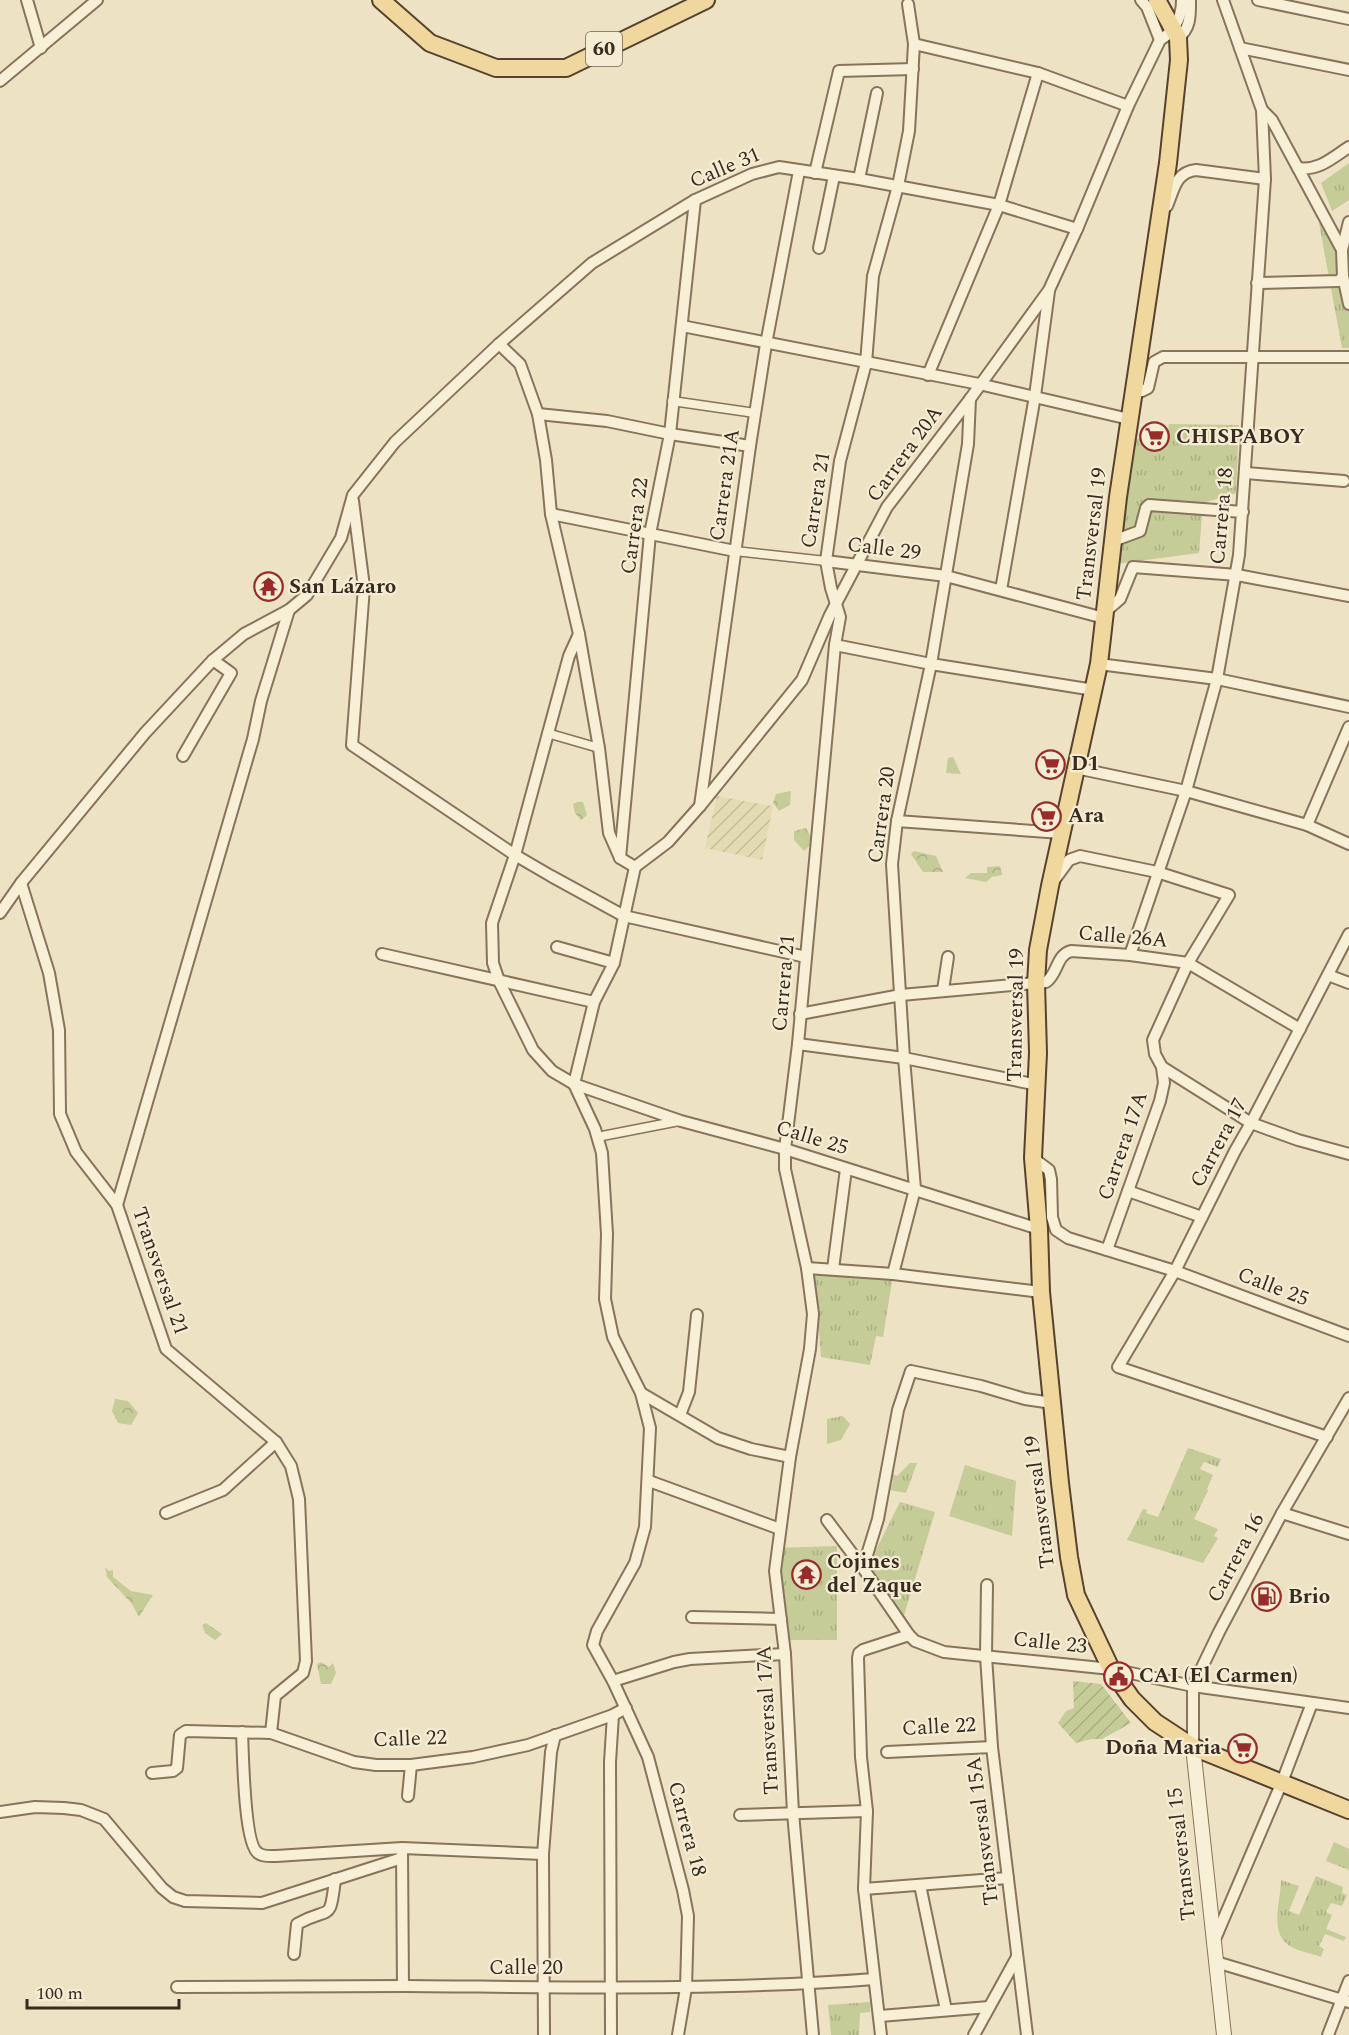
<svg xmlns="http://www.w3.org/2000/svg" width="1349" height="2035" font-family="Spectral,serif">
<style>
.farmland{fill:url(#farmland-furrows)}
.grass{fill:url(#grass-tufts)}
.forest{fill:url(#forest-crowns)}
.garden{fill:url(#garden-furrows)}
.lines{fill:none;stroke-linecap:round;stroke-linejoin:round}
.pedestrian-casing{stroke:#88735b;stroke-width:11}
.minor-casing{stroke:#88735b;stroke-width:14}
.tertiary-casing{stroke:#88735b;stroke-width:16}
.primary-casing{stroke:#56422f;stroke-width:20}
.pedestrian{stroke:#f8efd7;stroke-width:8}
.minor{stroke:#f8efd7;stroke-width:10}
.tertiary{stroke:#f8efd7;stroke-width:14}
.primary{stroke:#f0d79d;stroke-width:16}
.labels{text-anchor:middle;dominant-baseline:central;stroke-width:4.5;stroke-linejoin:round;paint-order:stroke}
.shield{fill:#f5ecd4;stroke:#716555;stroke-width:1.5}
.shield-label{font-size:20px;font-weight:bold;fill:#382b1f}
.street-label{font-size:21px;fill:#382b1f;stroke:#f5ecd4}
.poi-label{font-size:21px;font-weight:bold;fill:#382b1f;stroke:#f5ecd4;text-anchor:start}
</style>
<defs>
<pattern id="farmland-furrows" width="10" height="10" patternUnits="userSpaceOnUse" patternTransform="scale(1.5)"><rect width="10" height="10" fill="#e3dcb2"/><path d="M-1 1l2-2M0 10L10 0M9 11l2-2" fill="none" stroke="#c4bd99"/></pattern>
<pattern id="grass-tufts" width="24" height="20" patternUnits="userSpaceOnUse" patternTransform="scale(1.5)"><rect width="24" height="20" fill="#c5cc98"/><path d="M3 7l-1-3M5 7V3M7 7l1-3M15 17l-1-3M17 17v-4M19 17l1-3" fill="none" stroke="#aaaf83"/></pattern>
<pattern id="forest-crowns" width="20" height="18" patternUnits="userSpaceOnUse" patternTransform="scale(1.5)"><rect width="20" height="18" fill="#c5cc98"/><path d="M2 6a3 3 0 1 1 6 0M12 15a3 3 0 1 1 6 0" fill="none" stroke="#aaaf83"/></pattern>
<pattern id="garden-furrows" width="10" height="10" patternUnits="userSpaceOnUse" patternTransform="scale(1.5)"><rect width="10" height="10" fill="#c5cc98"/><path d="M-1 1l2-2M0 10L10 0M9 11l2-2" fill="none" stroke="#aaaf83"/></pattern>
</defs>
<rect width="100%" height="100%" fill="#eee2c4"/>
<path class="farmland" d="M717,796L773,806L762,860L705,848Z"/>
<g class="grass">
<path d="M1349,163V200L1332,211L1321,183Z"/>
<path d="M1334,221L1349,251V348H1342L1319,223Z"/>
<path d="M1169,424L1239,425L1236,493L1203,503L1199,553L1108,565L1124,443L1144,437L1167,436Z"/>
<path d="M814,1270L893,1276L883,1337L876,1336L870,1365L821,1357Z"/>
<path d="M843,1416L850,1424L841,1440L827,1444V1419Z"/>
<path d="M1188,1448L1221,1459L1218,1467L1204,1462L1200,1469L1213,1475L1207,1489L1208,1491L1194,1519L1218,1529L1214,1536L1218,1538L1203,1563L1127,1540L1143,1509L1147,1510L1146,1513L1158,1517Z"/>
<path d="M910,1463H917L906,1493L890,1490L893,1481L890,1478L891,1473L897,1476Z"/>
<path d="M965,1465L1016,1481L1012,1536L949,1516Z"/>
<path d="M900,1502L935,1512L903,1619L868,1566Z"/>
<path d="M837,1546V1640H781L774,1548Z"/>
<path d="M1334,1842L1349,1849V1870L1326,1861Z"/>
<path d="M1316,1876L1343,1887L1342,1893L1347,1895L1342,1906L1331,1903L1326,1912L1332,1915L1326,1929L1346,1937L1344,1941L1325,1934L1319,1946L1324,1949L1321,1957C1311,1953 1294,1951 1286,1943C1270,1929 1281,1899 1281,1880L1299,1886L1289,1911L1299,1915Z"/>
<path d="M870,2002V2012L860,2013L859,2035H831L828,2005Z"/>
</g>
<g class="forest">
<path d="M953,757L961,774L946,773L948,758Z"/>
<path d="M791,791L790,805L779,811L773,803L776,794Z"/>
<path d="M577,802H583L587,815L581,820L575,813L573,804Z"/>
<path d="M806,828L814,842L804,851L794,840V831Z"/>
<path d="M914,851L936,856L943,872H923L911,854Z"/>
<path d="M1000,866L1002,875L992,877L986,882L965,878L971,873H987V867Z"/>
<path d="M115,1399L128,1401L138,1413L131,1425L118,1423L112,1411Z"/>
<path d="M105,1567L109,1571L113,1570V1577L131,1591L153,1595L139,1617L132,1604L107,1577Z"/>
<path d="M206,1623L222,1634L215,1640L205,1633L202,1625Z"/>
<path d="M321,1662L329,1667L333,1663L336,1673L331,1684H321L317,1664Z"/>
</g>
<path class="garden" d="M1073,1681L1101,1684L1131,1723L1102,1739H1092L1076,1743L1058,1723L1066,1711L1074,1708Z"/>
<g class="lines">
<defs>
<g id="pedestrian">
<path d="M672,401L755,413"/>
<path d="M735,551L826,561"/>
<path d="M547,733L599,748"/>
<path d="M597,1137L679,1121"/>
</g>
<g id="minor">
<path d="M27,0L41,48"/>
<path d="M1141,0L1147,7L1160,40"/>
<path d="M1258,0L1349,19"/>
<path d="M1175,38H1178C1191,28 1190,15 1190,0"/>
<path d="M914,44L1038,73L1128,106"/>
<path d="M1240,48L1349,70"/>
<path d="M0,81L97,0"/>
<path d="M1262,110L1272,120L1342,250L1349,222"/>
<path d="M1298,168C1319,171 1332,158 1349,147"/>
<path d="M815,173L839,71L913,69"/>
<path d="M859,179L877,93"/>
<path d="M1167,206C1174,189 1176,172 1196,170L1265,179"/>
<path d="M819,248L834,176"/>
<path d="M1343,276L1349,304"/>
<path d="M1257,283L1339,281L1343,276L1342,250"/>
<path d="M682,326L979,384L1129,419"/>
<path d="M499,344L520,364L538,414L546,460L551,514L579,634L599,748L609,833L620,858L635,867"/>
<path d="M928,375L999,205L1038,73"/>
<path d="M1134,392L1142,391L1148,388L1154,362L1163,357H1349"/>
<path d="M538,414L607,421L670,434L750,446"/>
<path d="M1246,473L1344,481"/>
<path d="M353,501L364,587L352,745L515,855L551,876L624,916L806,957"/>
<path d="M551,514L735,551"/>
<path d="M1113,541L1140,531L1146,508L1149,505L1243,512"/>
<path d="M826,561L946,576L1104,618"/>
<path d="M1001,590L1035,396L1049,291"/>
<path d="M1105,612L1120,599L1133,567L1237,575L1349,596"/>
<path d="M579,634L569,656L515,855L492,923L493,963L499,981L533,1050L552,1071L574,1084L681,1121L785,1149L1039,1229"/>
<path d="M835,645L931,664L1094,690"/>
<path d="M1099,664L1217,679L1349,707"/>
<path d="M183,756L231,673L213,660"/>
<path d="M1076,768L1186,791L1307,825L1349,844"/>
<path d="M700,806L750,446L766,344L799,171"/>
<path d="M897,821L1061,833"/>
<path d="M1307,825L1349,727"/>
<path d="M620,858L650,534L670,434L695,200"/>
<path d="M635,867L668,842L700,806L802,680L830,615L887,507L970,399L1049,290L1077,229L1128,106L1160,40C1175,31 1182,16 1182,0"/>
<path d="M1055,879L1069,860L1080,856L1157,872L1229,895L1188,963L1153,1040L1155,1054L1162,1067L1164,1083L1160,1101L1107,1250"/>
<path d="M21,883L49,973L59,1030L60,1114L76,1152L117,1205L166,1349L276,1442L291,1466L299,1499L306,1661L303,1673L275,1696L271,1733"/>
<path d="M0,913L21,883L145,733L213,660L244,634L289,610L307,595L341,538L353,495L395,442L499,344L592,263L695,200L752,174L779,167L859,179L999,205L1077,229"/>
<path d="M557,947L614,963"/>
<path d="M382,954L594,1002"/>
<path d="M1130,955L1186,791L1217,679L1239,555L1265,179L1262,110L1223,0"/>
<path d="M1328,975L1349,983"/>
<path d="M943,990L948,957"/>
<path d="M800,1014L901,995L1046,982C1058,974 1056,955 1071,951L1130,955L1188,963L1300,1029"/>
<path d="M798,1044L904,1058L1038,1085"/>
<path d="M1162,1067L1251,1123L1298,1140L1349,1154"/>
<path d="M574,1084L595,1129L602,1153L607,1234L605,1299L613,1337L641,1393L650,1428L645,1527L635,1563L597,1631L593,1645L613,1681L648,1757L683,1890L688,1916L686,1988L678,2035"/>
<path d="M574,1084L594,1002L614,963L635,867"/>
<path d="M1033,1158L1049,1170L1051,1179L1052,1217L1056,1230L1068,1238L1175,1271L1349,1336"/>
<path d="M1128,1191L1202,1217"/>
<path d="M117,1205L253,739L261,701L289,610"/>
<path d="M807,1268L893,1274L1041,1292"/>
<path d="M833,1269L846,1169"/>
<path d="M893,1274L915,1189L904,1058L892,864L897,821L931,664L968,444L970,399"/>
<path d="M641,1393L718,1438L751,1449L790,1457"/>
<path d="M680,1415L689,1392L697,1315"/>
<path d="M1327,1437L1118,1367L1175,1271L1235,1151L1251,1123L1349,934"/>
<path d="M649,1481L780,1529"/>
<path d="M166,1513L223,1490L276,1442"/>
<path d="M1282,1513L1349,1534"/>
<path d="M827,1520L863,1568L909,1635L915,1641L944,1652L1111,1669L1193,1686L1349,1708"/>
<path d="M863,1568L878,1519L898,1410L911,1371L981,1386L1025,1399L1052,1403"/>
<path d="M987,1585L986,1656L992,1747L1027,2035"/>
<path d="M692,1617L781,1619"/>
<path d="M613,1681L674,1662L690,1659L785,1654"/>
<path d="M242,1732C243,1752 244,1844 258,1853C263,1857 271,1856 276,1856L402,1848L543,1854"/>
<path d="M1193,1747V1686L1219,1632L1282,1513L1349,1398"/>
<path d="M887,1752L992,1747"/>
<path d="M152,1773L173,1771L177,1768L180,1735L186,1731L271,1733L354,1762L376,1765H411L473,1757L528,1745L613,1715L626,1708"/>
<path d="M408,1796L411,1765"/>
<path d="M0,1812L35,1807L64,1808L81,1810L104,1819L162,1888L173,1897L185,1901L262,1903L402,1858"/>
<path d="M740,1815L867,1811"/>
<path d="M402,1851L403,1986"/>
<path d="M920,1885L946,2010"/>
<path d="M864,1889L1008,1878"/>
<path d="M1215,1939L1282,1782L1312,1703"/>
<path d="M294,1954L297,1924C330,1905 330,1925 335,1879"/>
<path d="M1216,1962L1349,2002"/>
<path d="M177,1987C253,1987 329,1986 405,1986C561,1987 718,1991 874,1979"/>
<path d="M880,2016L989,2007"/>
<path d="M544,2035L543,1854L551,1752L555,1735"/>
<path d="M611,2035L610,1762L613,1715"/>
<path d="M813,2035L793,1813L785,1654L775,1571L790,1457L810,1349L813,1314L807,1268L785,1169V1149L798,1044L835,645L840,617L831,588L826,561L840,461L866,363L873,276L898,186L909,131L914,44L908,4"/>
<path d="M881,2035L864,1889L867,1811L861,1757L858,1658L859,1653L863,1650L909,1635"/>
<path d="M974,2035L1017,1957"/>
<path d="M1328,2035L1349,1981"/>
</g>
<path id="tertiary" d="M1193,1747L1224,2035"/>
<g id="primary">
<path d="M381,0L430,43L496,68H566L706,0"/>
<path d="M1157,0L1178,38L1179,60L1168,163L1118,497L1099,664L1050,886L1038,950L1036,983L1038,1053L1033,1158L1039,1229L1041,1292L1060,1483L1069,1557L1076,1595L1111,1669L1132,1699L1155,1722L1193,1747L1349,1810"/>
</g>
</defs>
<use href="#pedestrian" class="pedestrian-casing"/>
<use href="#minor" class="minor-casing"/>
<use href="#tertiary" class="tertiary-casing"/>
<use href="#primary" class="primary-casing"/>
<use href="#pedestrian" class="pedestrian"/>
<use href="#minor" class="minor"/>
<use href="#tertiary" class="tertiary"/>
<use href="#primary" class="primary"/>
</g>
<defs>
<symbol id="supermarket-ring" viewBox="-11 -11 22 22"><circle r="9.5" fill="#f5ecd4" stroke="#972c2b" stroke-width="1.5"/><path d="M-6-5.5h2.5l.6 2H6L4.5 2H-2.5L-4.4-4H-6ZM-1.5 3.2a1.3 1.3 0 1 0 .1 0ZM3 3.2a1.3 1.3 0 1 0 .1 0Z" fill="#972c2b"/></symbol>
<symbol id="temple-ring" viewBox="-11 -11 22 22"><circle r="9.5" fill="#f5ecd4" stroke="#972c2b" stroke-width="1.5"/><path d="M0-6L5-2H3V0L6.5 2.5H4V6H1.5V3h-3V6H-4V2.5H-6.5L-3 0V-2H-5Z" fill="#972c2b"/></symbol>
<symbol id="fuel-ring" viewBox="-11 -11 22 22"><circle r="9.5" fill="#f5ecd4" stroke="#972c2b" stroke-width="1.5"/><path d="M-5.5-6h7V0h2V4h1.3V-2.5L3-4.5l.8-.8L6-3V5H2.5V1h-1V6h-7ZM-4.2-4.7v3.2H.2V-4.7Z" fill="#972c2b"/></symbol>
<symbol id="civic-ring" viewBox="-11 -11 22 22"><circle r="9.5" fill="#f5ecd4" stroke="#972c2b" stroke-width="1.5"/><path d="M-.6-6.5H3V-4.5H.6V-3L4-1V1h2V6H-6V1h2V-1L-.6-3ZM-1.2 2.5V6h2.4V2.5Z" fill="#972c2b"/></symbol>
</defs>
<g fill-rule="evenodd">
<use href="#supermarket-ring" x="1138" y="420" width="33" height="33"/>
<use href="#temple-ring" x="252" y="570" width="33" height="33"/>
<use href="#supermarket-ring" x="1034" y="748" width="33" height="33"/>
<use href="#supermarket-ring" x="1030" y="800" width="33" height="33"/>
<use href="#temple-ring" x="790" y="1558" width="33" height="33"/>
<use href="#fuel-ring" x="1250" y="1580" width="33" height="33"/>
<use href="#civic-ring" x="1102" y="1660" width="33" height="33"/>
<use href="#supermarket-ring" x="1226" y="1732" width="33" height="33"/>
</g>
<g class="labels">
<rect class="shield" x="586" y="32" width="36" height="34" rx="4.5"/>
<g class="shield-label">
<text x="604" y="49">60</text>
</g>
<g class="street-label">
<text transform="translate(725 168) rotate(-23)">Calle 31</text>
<text transform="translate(905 454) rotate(-54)">Carrera 20A</text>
<text transform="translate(725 485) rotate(-82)">Carrera 21A</text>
<text transform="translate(816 500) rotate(-81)">Carrera 21</text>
<text transform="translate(1222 516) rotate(-85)">Carrera 18</text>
<text transform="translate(635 526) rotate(-82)">Carrera 22</text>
<text transform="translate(1092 534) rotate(-83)">Transversal 19</text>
<text transform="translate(884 549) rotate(7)">Calle 29</text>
<text transform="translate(882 815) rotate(-82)">Carrera 20</text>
<text transform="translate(1123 937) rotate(5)">Calle 26A</text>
<text transform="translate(784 983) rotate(-85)">Carrera 21</text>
<text transform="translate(1016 1015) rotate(-89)">Transversal 19</text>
<text transform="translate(812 1138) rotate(17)">Calle 25</text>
<text transform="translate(1219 1143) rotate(-62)">Carrera 17</text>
<text transform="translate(1123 1146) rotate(-71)">Carrera 17A</text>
<text transform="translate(160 1271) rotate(71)">Transversal 21</text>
<text transform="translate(1273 1287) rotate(21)">Calle 25</text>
<text transform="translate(1040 1502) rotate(-97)">Transversal 19</text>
<text transform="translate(1236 1558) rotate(-62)">Carrera 16</text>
<text transform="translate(1050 1643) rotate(6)">Calle 23</text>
<text transform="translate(768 1720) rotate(-93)">Transversal 17A</text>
<text transform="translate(939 1727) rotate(-3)">Calle 22</text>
<text transform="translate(410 1739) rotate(-2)">Calle 22</text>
<text transform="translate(687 1829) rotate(75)">Carrera 18</text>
<text transform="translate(983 1831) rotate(-97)">Transversal 15A</text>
<text transform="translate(1182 1854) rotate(-96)">Transversal 15</text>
<text x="526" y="1968">Calle 20</text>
</g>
<g class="poi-label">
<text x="1176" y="437">CHISPABOY</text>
<text x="289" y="587">San Lázaro</text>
<text x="1071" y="764">D1</text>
<text x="1068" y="816">Ara</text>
<text x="827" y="1562">Cojines<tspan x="827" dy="24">del Zaque</tspan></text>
<text x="1288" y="1597">Brio</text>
<text x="1139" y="1676">CAI (El Carmen)</text>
<text x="1221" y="1748" text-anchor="end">Doña Maria</text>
</g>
</g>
<path d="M27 1999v9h152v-9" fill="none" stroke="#382b1f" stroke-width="3"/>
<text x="36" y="1999" font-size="18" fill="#382b1f" stroke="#f5ecd4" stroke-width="4.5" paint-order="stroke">100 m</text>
</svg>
